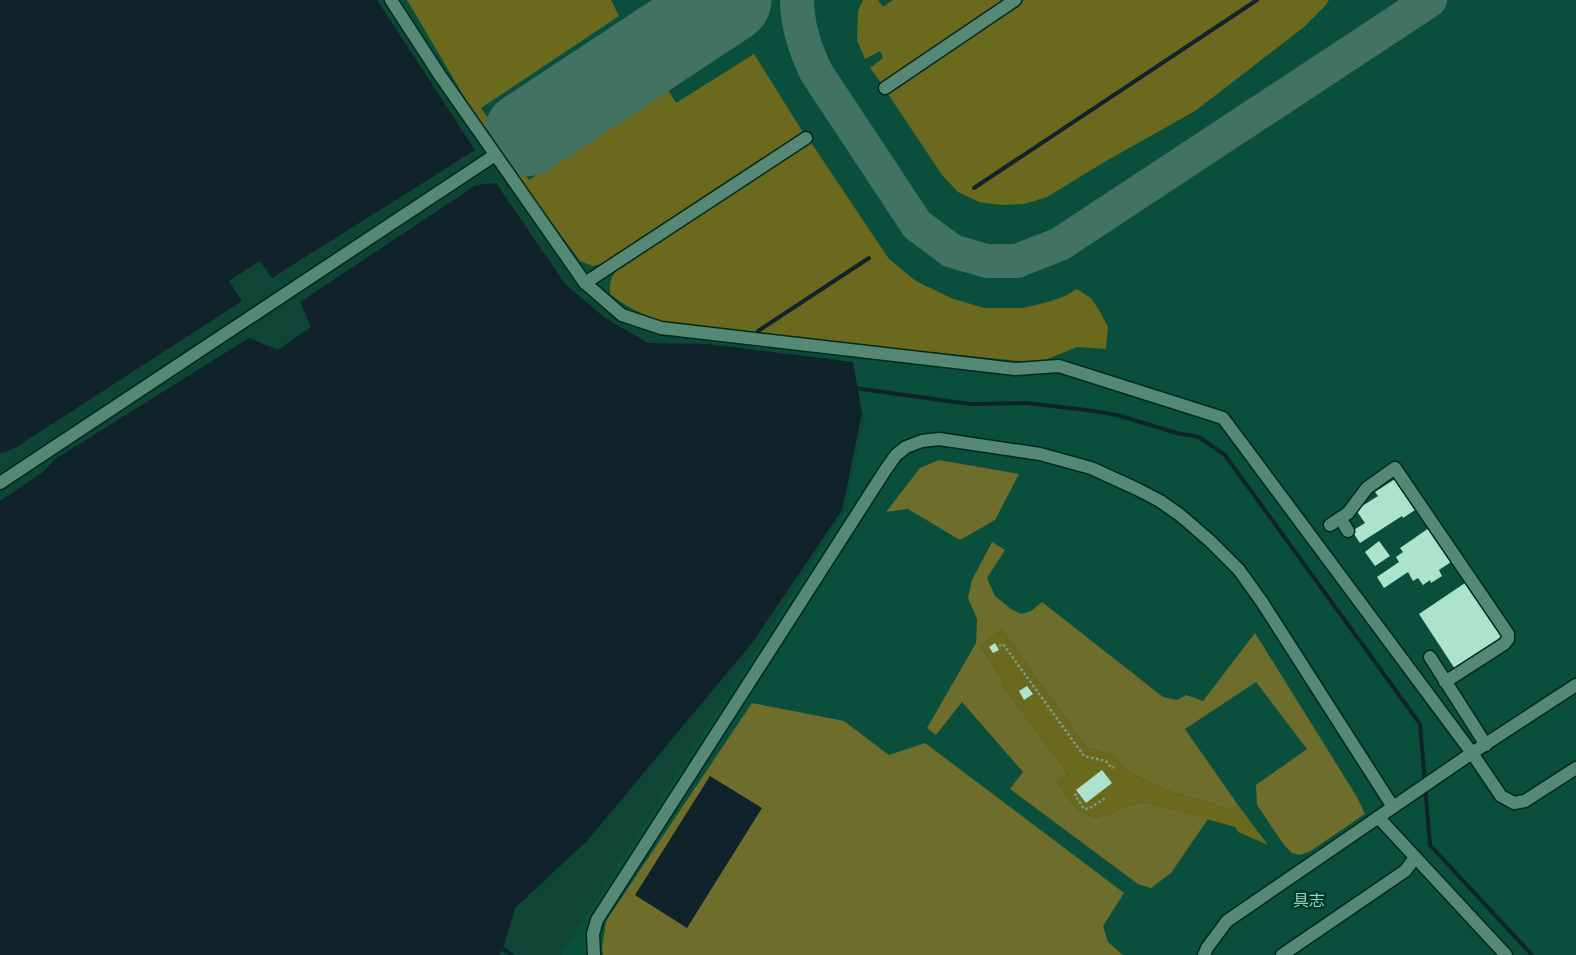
<svg xmlns="http://www.w3.org/2000/svg" width="1576" height="955" font-family="'DejaVu Sans','Noto Sans JP',sans-serif">
<style>
.built{fill:#094f3b}
.green{fill:#6a691e}
.forest{fill:#6e6d2b}
.water{fill:#10232b}
.lines{fill:none;stroke-linecap:round;stroke-linejoin:round}
.stream{stroke:#10232b;stroke-width:4}
.taxiway{stroke:#427262;stroke-width:34}
.runway{stroke:#427262;stroke-width:85}
.building{fill:#ade3cd}
.minor-casing{stroke:#00291d;stroke-width:15}
.path{stroke:#779f91;stroke-width:2.5;stroke-dasharray:2.5 2.5;stroke-linecap:butt}
.minor{stroke:#558975;stroke-width:12}
.labels{text-anchor:middle;dominant-baseline:central;stroke-width:5;stroke-linejoin:round;paint-order:stroke}
.quarter-label{font-size:16px;fill:#9bd0bb;stroke:#003a2a}
</style>
<rect width="100%" height="100%" fill="#0e4534"/>
<path class="built" d="M383,0H1576V955H561L845,511L865,417L839,358L691,340L630,327L584,296L452,104Z"/>
<g class="green">
<path d="M407,0H611L619,16L481,108L529,180L667,88L676,103L754,54L804,134L607,263L593,266L580,261L523,184L472,110Z"/>
<path d="M863,0H878L883,7L893,0H1005L882,84L870,68L883,58L880,51L865,59L857,40L858,11Z"/>
<path d="M1024,0H1329L1326,5L1304,27L1195,111L1106,161L1047,197L1024,204L1001,205L979,202L958,192L942,175L886,91Z"/>
<path d="M810,141L889,259L916,281L951,298L984,308H1023L1048,302L1065,296L1077,289L1091,298L1099,310L1108,327L1106,349L1077,347L1038,363L678,326C655,320 629,310 610,294C609,273 616,271 631,260Z"/>
<path d="M1002,630L1086,747L1114,756L1126,771L1169,791L1231,810L1238,805L1268,845L1238,832L1235,827L1145,802C1134,802 1125,806 1115,811C1083,827 1074,805 1057,782L1068,774L1003,686L1005,684L980,646Z"/>
</g>
<g class="forest">
<path d="M939,460L1019,474L995,520L960,540L908,509L886,512L920,468Z"/>
<path d="M992,542L1005,550L987,578L995,596L1011,609L1021,614L1031,611L1042,602L1163,697L1177,700L1186,695L1203,701L1255,633L1357,797L1365,814L1309,852L1299,855L1292,853L1284,845L1257,805L1256,785L1307,749L1256,682L1185,729L1238,805L1231,810L1169,791L1126,771L1114,756L1086,747L1002,630L980,646L1005,684L1003,686L1068,774L1057,782C1074,805 1083,827 1115,811C1125,806 1134,802 1145,802L1208,819L1171,873L1151,888L1138,884L1010,789L1023,772L962,702L936,735L927,728L976,643L977,619L968,598L972,580Z"/>
<path d="M752,703L844,721L889,755L925,743L1124,893L1103,926L1108,942L1123,955H603L602,948L606,921Z"/>
</g>
<g class="water">
<path d="M0,0H377L475,150L272,278L260,261L229,281L242,301L15,448L0,454Z"/>
<path d="M496,183L566,285L605,318L648,343L707,344L853,362L862,413L842,510L752,643L587,841L515,908L503,949L499,955H0V501L43,472L55,459L249,338L278,350L311,327L300,302L476,185Z"/>
<path d="M710,776L762,808L687,928L635,895Z"/>
</g>
<g class="lines">
<g class="stream">
<path d="M974,188L1257,0"/>
<path d="M758,331L869,258"/>
<path d="M854,388L970,404L1026,403L1087,410L1117,415L1177,433L1199,437L1225,455L1420,724L1430,845L1532,955"/>
<path d="M499,946L512,955"/>
</g>
<path class="taxiway" d="M797,0C797,26 805,49 816,72L917,225L952,251L987,261H1017L1060,244L1430,0"/>
<path class="runway" d="M526,134L729,0"/>
</g>
<g class="building">
<path d="M1398,477L1418,508L1403,518L1402,516L1360,543L1352,531L1365,523L1356,510L1378,496L1375,492Z"/>
<path d="M1429,528L1451,562L1439,570L1442,576L1431,583L1430,580L1423,585L1418,578L1413,581L1408,572L1384,588L1377,577L1399,562L1396,557L1403,552L1400,548Z"/>
<path d="M1379,541L1390,556L1375,566L1365,552Z"/>
<path d="M1465,583L1502,638L1455,669L1419,614Z"/>
<path d="M995,643L999,650L993,653L989,647Z"/>
<path d="M1027,686L1033,694L1024,700L1019,691Z"/>
<path d="M1102,770L1112,783L1086,803L1076,790Z"/>
</g>
<g class="lines">
<defs>
<g id="minor">
<path d="M391,0L439,74L585,283L622,315L661,328L1015,369L1059,366L1223,418L1472,753L1576,685"/>
<path d="M885,88L1015,0"/>
<path d="M585,283L806,138"/>
<path d="M0,483L495,155"/>
<path d="M1340,518L1348,531"/>
<path d="M1330,525L1348,513L1367,488L1395,468L1508,634V639L1504,644L1445,682"/>
<path d="M1430,657L1486,745"/>
<path d="M1378,817L1506,955"/>
<path d="M594,955L593,934L597,920L886,469L896,455L906,447L922,441L939,439L1040,454L1091,468L1137,489L1160,501L1180,515L1210,541L1239,570L1262,602L1393,807"/>
<path d="M1204,955L1207,948L1227,921L1472,753L1501,796L1514,803L1525,801L1576,768"/>
<path d="M1282,955L1405,871L1415,858"/>
</g>
</defs>
<use href="#minor" class="minor-casing"/>
<g class="path">
<path d="M999,646L1003,644L1084,756L1106,761L1112,768L1114,767"/>
<path d="M1077,794L1075,795L1084,809L1090,808L1104,799L1105,801"/>
</g>
<use href="#minor" class="minor"/>
</g>
<g class="labels">
<g class="quarter-label">
<text x="1309" y="900">具志</text>
</g>
</g>
</svg>
